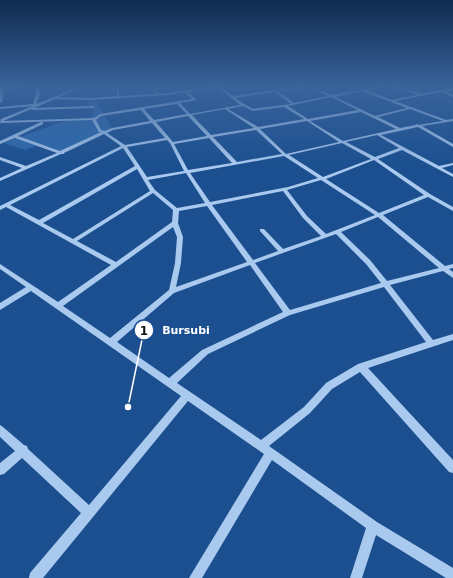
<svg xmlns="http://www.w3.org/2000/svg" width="453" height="578" font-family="'DejaVu Sans',sans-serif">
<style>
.green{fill:#2e69ad}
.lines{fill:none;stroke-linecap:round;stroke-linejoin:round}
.minor{fill:#a9c9ee;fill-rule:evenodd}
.leader{fill:none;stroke:#fff;stroke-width:1.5}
.callout-dot{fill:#fff;stroke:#1b4f8f;stroke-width:1.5}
.mark-label{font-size:12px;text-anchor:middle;font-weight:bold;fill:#111}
.callout-label{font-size:11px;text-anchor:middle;font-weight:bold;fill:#fff;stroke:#1b4f8f;stroke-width:4;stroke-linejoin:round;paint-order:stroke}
</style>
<rect width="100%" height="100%" fill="#1b4f8f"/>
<path class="green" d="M95,99L112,128L107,131L61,151L41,144L25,150L4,143L61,122L89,118L95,112L86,100Z"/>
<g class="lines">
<g class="minor">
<path d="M2,86H4V88L35,86L4,90L2,102L0,103V88Z"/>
<path d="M36,86H38L40,95L36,104L82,86H84L59,97L89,98L117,96L116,86H118L119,96L156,94L145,86H147L159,94L221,86V87L233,96L273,90L274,89L276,90L308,86L307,87L278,91L294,103L328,96L309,87V86H311L332,95L383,86V87L366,90L392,100L418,95L393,87V86L420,93V94L453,88V90L445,91L453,95V97L441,92L395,101L446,120L453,119V121L422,126L453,144V147L418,127L381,135L439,166L453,163V165L442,168L453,174V177L402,150L378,159L430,194L453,207V211L428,197L383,215L445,266L453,264V268L449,269L453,272V278L443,271L390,285L433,340L453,334V340L368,368L453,460V473L449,472L360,372L332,389L310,413L269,446L377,522L453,568V578H446L376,535L362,578H350L366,528L272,460L202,578H189L264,454L188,401L43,578H29L30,573L81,513L22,458L4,474L0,475V463L15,451L0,437V425L3,427L24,445L27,446L28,449L89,505L181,396L31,291L0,310V303L26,287L0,269V264L58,302L111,265L6,207L0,210V206L121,146L104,134L64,153V154H61L0,181V178L22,168L0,160V157L26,166L57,153L15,138L0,144V141L41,122H43V124L18,136L60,151L101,132H99L92,120L0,123L1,119L33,106L0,109V107L33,104L36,95ZM218,87L240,105L190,114L180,103L197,100L188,92ZM362,91L407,108L375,116L335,97ZM185,92L192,99L100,114L94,118L3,121L31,109L33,110L93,108L95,107L93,106L34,108L55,99L89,100L169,95ZM275,92L291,104L253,109L244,104L235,98ZM331,97L358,110L308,119L288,106ZM177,104L187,114L154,120L144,109ZM243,106L253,111L284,107L304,119L258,127L228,109ZM225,109L254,128L211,135L192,115ZM410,109L443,121L419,125L417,124L415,125L400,128L378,117ZM141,110L150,121L112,128L105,131L101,130L96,120L101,116ZM361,112L396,129L343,141L310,121ZM188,116L207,136L173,142L156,122ZM307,121L339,142L286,154L260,129ZM152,123L165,138L125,145L107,133L113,130ZM256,130L282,154L237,162L213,137ZM377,135L399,148L375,157L346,142ZM209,138L232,163L188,170L174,144ZM167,140L170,143L184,171L147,177L127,147ZM342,143L371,159L323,177L289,155ZM123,148L135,166L39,220L10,205ZM284,156L318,178L288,187L210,202L190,173ZM374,160L424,195L379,213L326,179ZM137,169L150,191L73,239L43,223ZM186,173L205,203L177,208L155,190L148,180ZM321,180L375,215L326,234L307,216L287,190ZM283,191L303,218L321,236L283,249L264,229H260V231L278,251L253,260L212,205ZM153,193L173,210L172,222L116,262L77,241ZM207,206L247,262L176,287L181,263L183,237L178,223L179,211ZM378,217L439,268L387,281L370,260L341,232ZM173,227L177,237L175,263L169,290L110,338L63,306ZM336,234L366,264L381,283L290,310L255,263ZM250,265L283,312L202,350L169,378L117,342L174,293ZM384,287L426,342L358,364L326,383L304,407L261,440L177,383L208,354L290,315Z"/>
</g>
</g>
<linearGradient id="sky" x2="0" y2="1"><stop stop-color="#0f2b4f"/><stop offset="0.52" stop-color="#39639b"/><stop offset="1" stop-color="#39639b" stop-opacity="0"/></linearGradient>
<rect width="453" height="166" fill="url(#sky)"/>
<path class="leader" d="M128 407L144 330"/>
<g class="callout-dot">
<circle cx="128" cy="407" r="4"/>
<circle cx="144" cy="330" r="10"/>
</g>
<g class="mark-label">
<text x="144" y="335">1</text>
</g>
<g class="callout-label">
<text x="186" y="334">Bursubi</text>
</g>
</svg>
